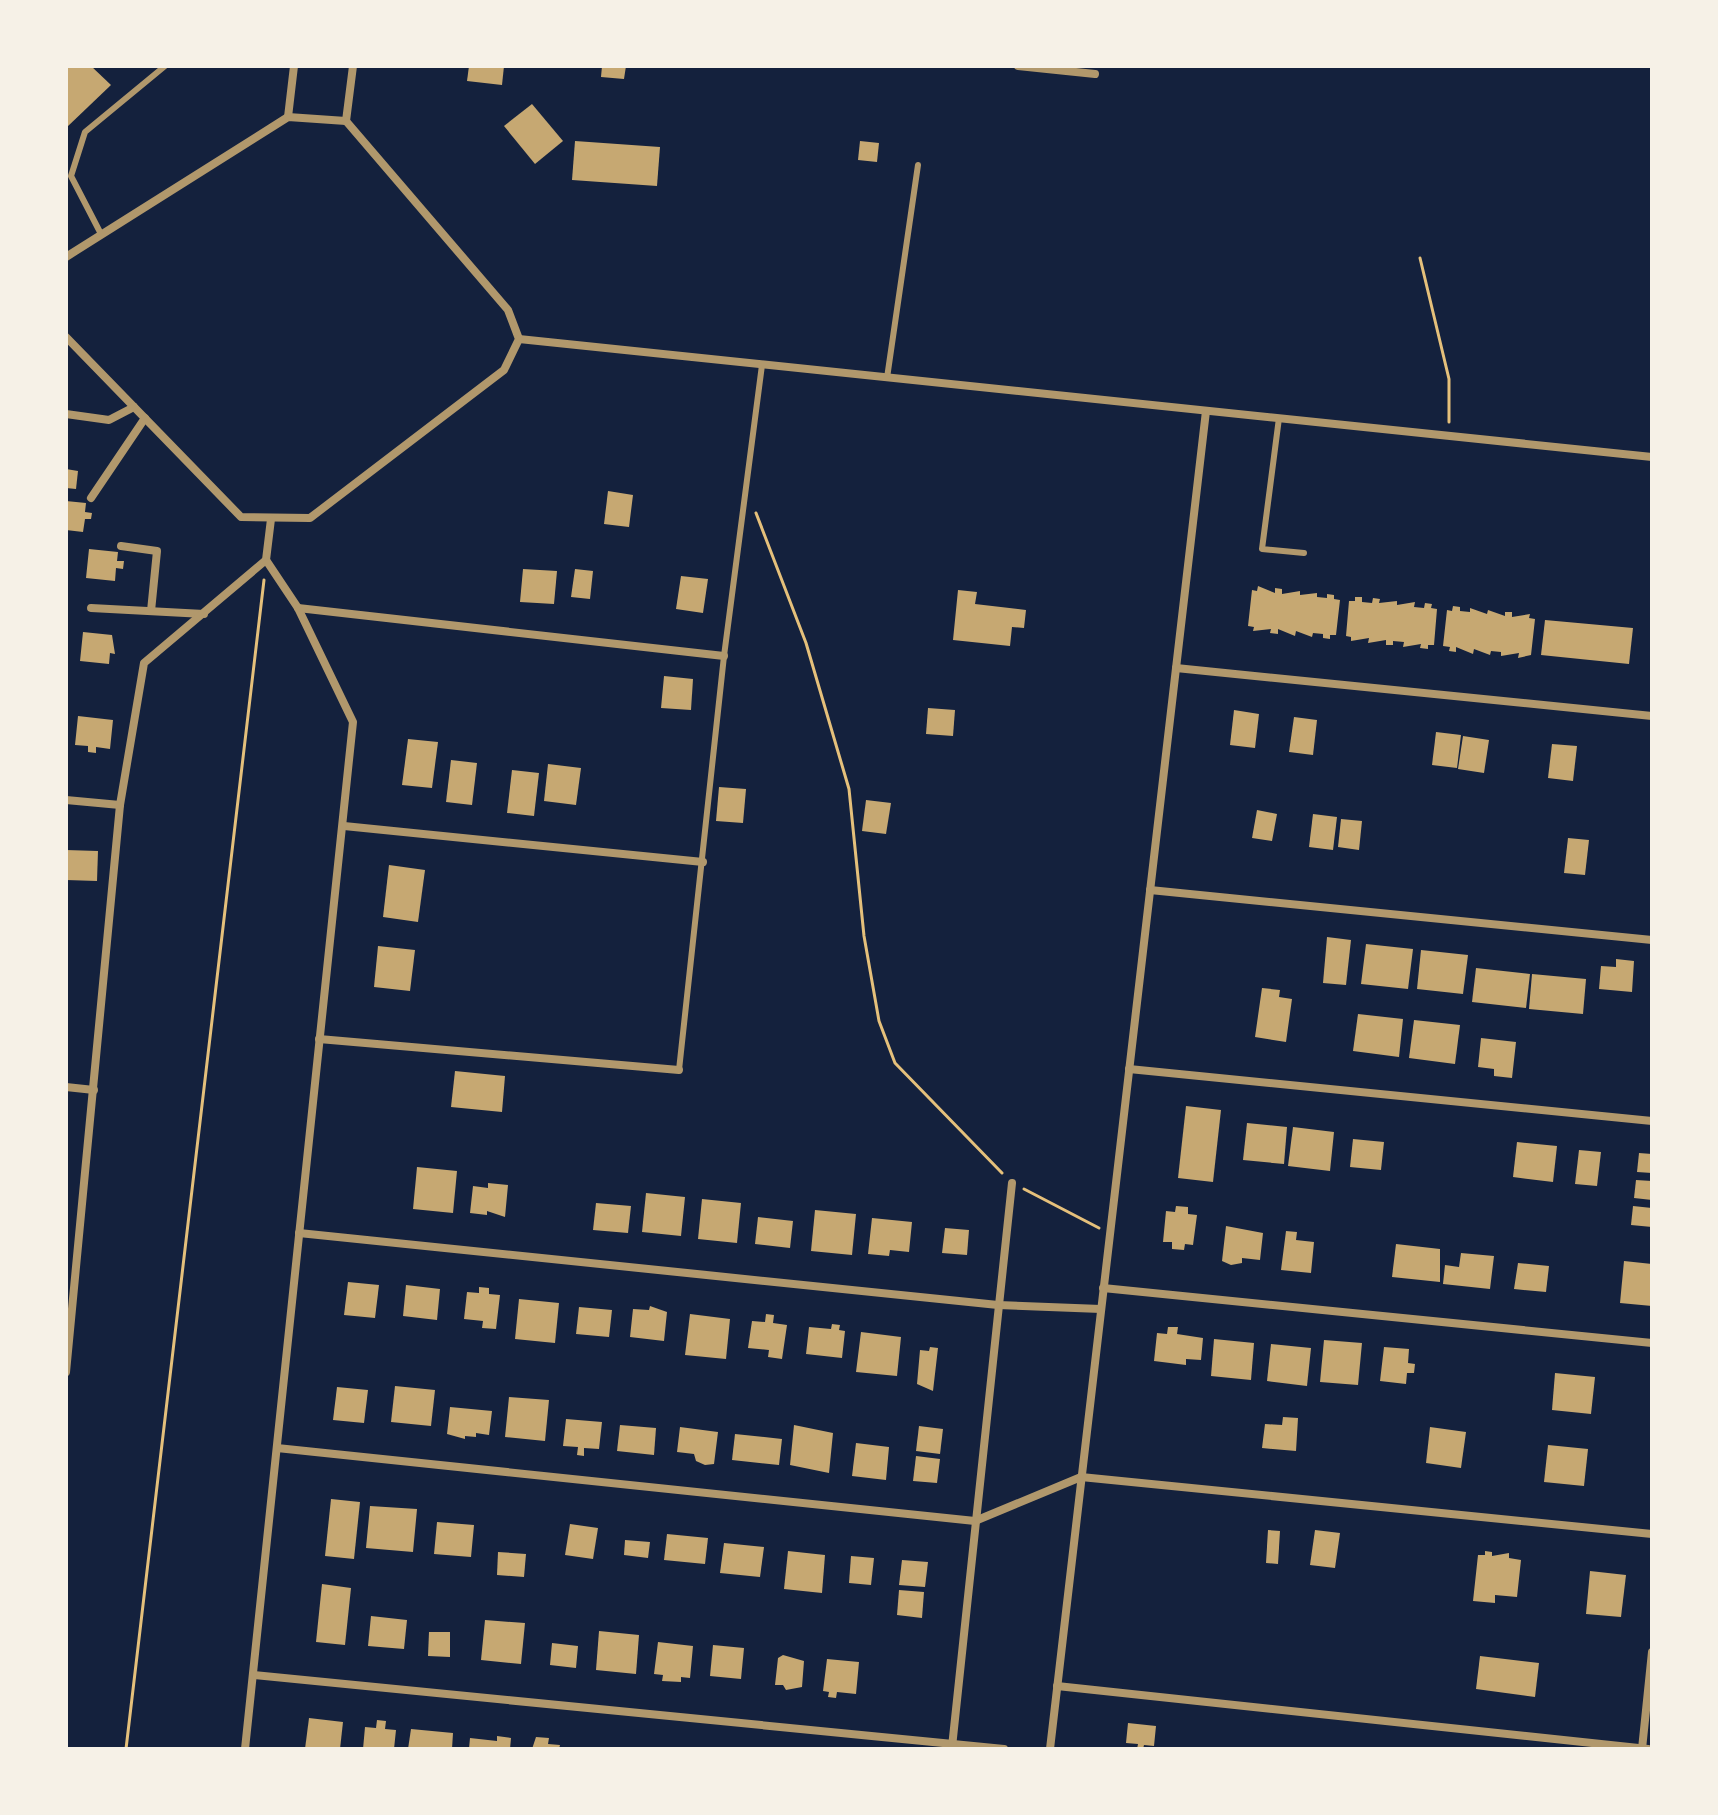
<svg xmlns="http://www.w3.org/2000/svg" width="1718" height="1815" font-family="Barlow,sans-serif">
<style>
.building{fill:#c6a872}
.lines{fill:none;stroke-linecap:round;stroke-linejoin:round}
.path{stroke:#e5c07b;stroke-width:3}
.service{stroke:#b1986c;stroke-width:6}
.minor{stroke:#b1986c;stroke-width:8}
</style>
<rect width="100%" height="100%" fill="#14213d"/>
<g class="building">
<path d="M66,66H91L111,85L66,128Z"/>
<path d="M469,66H504L502,85L467,81Z"/>
<path d="M602,66H626L624,79L601,77Z"/>
<path d="M532,104L563,141L535,164L504,126Z"/>
<path d="M575,141L660,147L657,186L572,180Z"/>
<path d="M860,141L879,143L877,162L858,160Z"/>
<path d="M66,469L78,471L76,489L66,488Z"/>
<path d="M608,491L633,495L629,527L604,524Z"/>
<path d="M66,501L86,503L85,512L92,513L91,519H85L83,532L66,530Z"/>
<path d="M89,549L118,552L117,561H124L123,569L116,568L115,581L86,578Z"/>
<path d="M523,569L557,571L554,604L520,602Z"/>
<path d="M575,569L593,571L590,599L571,597Z"/>
<path d="M681,576L708,579L703,613L676,609Z"/>
<path d="M1258,586L1275,593V588L1282,589V594L1300,591V595L1317,593V597L1327,598V594L1334,595V599L1340,600L1336,635H1330V639L1323,638V634L1313,633L1312,637L1296,631L1295,636L1278,629V634L1270,633L1271,629L1253,631L1254,627L1248,626L1252,590L1257,591Z"/>
<path d="M958,590L977,592L975,604L1026,610L1024,628L1012,627L1010,646L953,640Z"/>
<path d="M1355,597H1362V602L1372,603L1373,598L1380,599L1379,603L1397,601V605L1415,602L1414,607L1424,608L1425,603L1432,604L1431,608L1437,609L1434,645H1428V649L1420,648L1421,644L1403,647L1404,642L1393,641V645H1386V640L1368,643L1369,638L1351,641V637L1346,636L1349,601H1355Z"/>
<path d="M1453,606L1460,607V611L1470,612V608L1487,614L1488,610L1505,616V612H1512V617L1530,614L1529,618L1535,619L1531,655L1518,658L1519,653L1501,656V652L1491,651L1490,655L1474,649L1473,654L1456,647V652L1449,651L1450,647L1443,646L1447,610L1452,611Z"/>
<path d="M1545,620L1633,628L1629,664L1541,655Z"/>
<path d="M83,632L112,635L115,654L110,653L109,664L80,661Z"/>
<path d="M664,676L693,679L691,710L661,708Z"/>
<path d="M928,708L955,710L953,736L926,734Z"/>
<path d="M1234,710L1259,714L1255,748L1230,745Z"/>
<path d="M78,716L113,720L110,749L96,747V753L88,752V746L75,745Z"/>
<path d="M1294,717L1317,720L1313,755L1289,752Z"/>
<path d="M1436,732L1461,735L1457,768L1432,765Z"/>
<path d="M1463,736L1489,740L1484,773L1458,769Z"/>
<path d="M408,739L438,742L432,788L402,785Z"/>
<path d="M1552,744L1577,746L1573,781L1548,778Z"/>
<path d="M451,760L477,763L472,805L446,802Z"/>
<path d="M548,764L581,768L576,805L544,801Z"/>
<path d="M512,770L539,773L534,816L507,813Z"/>
<path d="M719,787L746,789L743,823L716,821Z"/>
<path d="M866,800L891,803L886,834L862,831Z"/>
<path d="M1257,810L1277,814L1272,841L1252,838Z"/>
<path d="M1313,814L1337,817L1333,850L1309,847Z"/>
<path d="M1341,819L1362,821L1359,850L1338,847Z"/>
<path d="M1568,838L1589,840L1585,875L1564,873Z"/>
<path d="M66,850L98,851L97,881L66,880Z"/>
<path d="M389,865L425,870L418,922L383,917Z"/>
<path d="M1327,937L1351,940L1346,985L1323,983Z"/>
<path d="M1366,944L1413,949L1408,989L1361,984Z"/>
<path d="M378,946L415,950L410,991L374,987Z"/>
<path d="M1421,950L1468,955L1463,994L1417,989Z"/>
<path d="M1616,959L1634,961L1632,992L1599,989L1601,966L1616,967Z"/>
<path d="M1476,968L1530,974L1526,1008L1472,1002Z"/>
<path d="M1532,974L1586,979L1583,1014L1529,1009Z"/>
<path d="M1262,988L1280,990L1279,997L1292,999L1286,1042L1255,1037Z"/>
<path d="M1358,1014L1403,1019L1399,1057L1353,1051Z"/>
<path d="M1414,1020L1460,1025L1455,1064L1409,1058Z"/>
<path d="M1481,1038L1516,1042L1512,1078L1494,1076V1069L1478,1067Z"/>
<path d="M455,1071L505,1076L502,1112L451,1107Z"/>
<path d="M1186,1106L1221,1110L1213,1182L1178,1178Z"/>
<path d="M1247,1123L1287,1127L1284,1164L1243,1160Z"/>
<path d="M1293,1127L1334,1132L1330,1171L1288,1166Z"/>
<path d="M1353,1139L1384,1142L1381,1170L1350,1167Z"/>
<path d="M1517,1142L1557,1146L1553,1182L1513,1177Z"/>
<path d="M1579,1150L1601,1152L1597,1186L1575,1184Z"/>
<path d="M1639,1153L1652,1154V1173L1637,1172Z"/>
<path d="M417,1167L457,1171L453,1213L413,1209Z"/>
<path d="M1636,1180L1652,1181V1200L1634,1198Z"/>
<path d="M488,1183L508,1185L505,1217L487,1211V1215L470,1213L473,1186L488,1188Z"/>
<path d="M646,1193L685,1197L681,1236L642,1232Z"/>
<path d="M702,1199L741,1203L737,1243L698,1239Z"/>
<path d="M596,1203L631,1206L628,1233L593,1230Z"/>
<path d="M1176,1206L1188,1207V1214L1197,1215L1193,1245L1185,1244L1184,1250L1172,1249V1242H1163L1166,1211L1175,1212Z"/>
<path d="M1633,1206L1652,1208V1227L1631,1225Z"/>
<path d="M815,1210L856,1214L852,1255L811,1251Z"/>
<path d="M758,1217L793,1221L790,1248L755,1244Z"/>
<path d="M872,1218L912,1222L909,1252L890,1250L889,1256L868,1254Z"/>
<path d="M1226,1226L1263,1233L1260,1260L1242,1258V1263L1231,1265L1222,1261Z"/>
<path d="M945,1228L969,1230L967,1255L942,1253Z"/>
<path d="M1286,1231L1297,1232L1296,1240L1314,1242L1311,1273L1281,1270Z"/>
<path d="M1396,1244L1440,1249V1282L1392,1277Z"/>
<path d="M1461,1253L1494,1256L1490,1289L1443,1284L1445,1265L1459,1267Z"/>
<path d="M1624,1261L1652,1264V1306L1620,1303Z"/>
<path d="M1518,1263L1549,1266L1546,1292L1514,1289Z"/>
<path d="M348,1282L379,1285L375,1318L344,1315Z"/>
<path d="M406,1285L440,1289L437,1320L403,1316Z"/>
<path d="M479,1287L489,1288V1294L500,1295L496,1329L482,1328L483,1321L464,1319L467,1292L479,1293Z"/>
<path d="M519,1299L559,1303L555,1343L515,1339Z"/>
<path d="M650,1306L667,1312L664,1341L630,1337L633,1309L649,1310Z"/>
<path d="M579,1307L612,1310L609,1337L576,1334Z"/>
<path d="M690,1314L730,1319L726,1359L685,1355Z"/>
<path d="M766,1314L774,1315L773,1323L787,1325L782,1359L768,1357L769,1350L748,1348L752,1321L765,1322Z"/>
<path d="M832,1324L840,1325L839,1330L845,1331L842,1358L806,1354L809,1327L831,1329Z"/>
<path d="M1168,1327H1178L1177,1334L1203,1338L1201,1360L1186,1359V1365L1154,1361L1157,1333L1167,1334Z"/>
<path d="M861,1332L901,1337L897,1376L856,1372Z"/>
<path d="M1214,1339L1254,1343L1251,1380L1211,1376Z"/>
<path d="M1324,1340L1362,1343L1358,1385L1320,1382Z"/>
<path d="M1271,1344L1311,1348L1307,1386L1267,1381Z"/>
<path d="M930,1347L938,1348L933,1391L917,1384L920,1350L929,1351Z"/>
<path d="M1384,1347L1409,1349L1408,1363L1415,1364L1414,1373H1407L1406,1384L1380,1381Z"/>
<path d="M1555,1373L1595,1377L1591,1414L1552,1410Z"/>
<path d="M395,1386L435,1390L431,1426L391,1422Z"/>
<path d="M337,1387L368,1390L364,1423L333,1420Z"/>
<path d="M509,1397L549,1400L545,1441L505,1437Z"/>
<path d="M450,1407L492,1411L489,1435L476,1433V1437L465,1436V1439L447,1434Z"/>
<path d="M1283,1417L1298,1418L1296,1451L1262,1448L1265,1424L1282,1425Z"/>
<path d="M566,1419L602,1422L599,1449L584,1448V1456L577,1455L578,1447L563,1446Z"/>
<path d="M620,1425L656,1428L654,1455L617,1451Z"/>
<path d="M794,1425L833,1433L829,1473L790,1465Z"/>
<path d="M919,1426L943,1429L940,1454L916,1451Z"/>
<path d="M680,1427L718,1432L714,1464L705,1465L696,1461L694,1454L677,1452Z"/>
<path d="M1430,1427L1466,1432L1461,1468L1426,1463Z"/>
<path d="M735,1434L782,1439L779,1465L732,1460Z"/>
<path d="M856,1443L889,1447L886,1480L852,1476Z"/>
<path d="M1548,1445L1588,1449L1584,1486L1544,1482Z"/>
<path d="M916,1456L940,1459L937,1483L913,1481Z"/>
<path d="M331,1499L360,1502L354,1559L325,1556Z"/>
<path d="M370,1506L417,1509L413,1552L366,1548Z"/>
<path d="M437,1522L474,1525L471,1557L434,1554Z"/>
<path d="M570,1524L598,1528L593,1559L565,1555Z"/>
<path d="M1268,1530L1280,1531L1278,1564L1266,1563Z"/>
<path d="M1315,1530L1340,1533L1335,1568L1310,1565Z"/>
<path d="M667,1534L708,1538L705,1564L664,1560Z"/>
<path d="M625,1540L650,1542L648,1558L624,1555Z"/>
<path d="M724,1543L764,1547L760,1577L720,1573Z"/>
<path d="M788,1551L825,1555L822,1593L784,1589Z"/>
<path d="M1485,1551L1492,1552V1556L1509,1553V1558L1521,1560L1517,1597L1495,1595V1603L1473,1601L1478,1555H1485Z"/>
<path d="M498,1552L526,1554L524,1577L497,1575Z"/>
<path d="M851,1556L874,1558L871,1585L849,1583Z"/>
<path d="M902,1560L928,1562L925,1587L899,1585Z"/>
<path d="M1590,1571L1626,1575L1621,1617L1586,1614Z"/>
<path d="M322,1584L351,1588L345,1645L316,1642Z"/>
<path d="M899,1590L924,1592L922,1618L897,1615Z"/>
<path d="M371,1616L407,1620L404,1649L368,1646Z"/>
<path d="M485,1620L525,1623L521,1664L481,1660Z"/>
<path d="M599,1631L639,1635L636,1674L596,1670Z"/>
<path d="M429,1632H450V1657L428,1656Z"/>
<path d="M658,1642L693,1646L690,1678L681,1677V1682L662,1681L663,1675L654,1674Z"/>
<path d="M552,1643L578,1646L576,1668L550,1665Z"/>
<path d="M713,1645L744,1648L741,1679L710,1676Z"/>
<path d="M783,1655L804,1661L802,1687L786,1690L783,1685H775L778,1658Z"/>
<path d="M1480,1656L1539,1663L1535,1697L1476,1689Z"/>
<path d="M827,1659L859,1662L856,1694L837,1692L836,1698L828,1697L829,1692L823,1691Z"/>
<path d="M309,1718L343,1722L340,1749H305Z"/>
<path d="M377,1720L386,1721L385,1729L396,1730L394,1749H363L365,1727L376,1728Z"/>
<path d="M1128,1723L1156,1726L1154,1746L1144,1745L1143,1749H1137L1138,1744L1126,1743Z"/>
<path d="M411,1729L453,1733L452,1749H408Z"/>
<path d="M497,1736L511,1738L510,1749H469L470,1738L497,1741Z"/>
<path d="M536,1737L549,1738L548,1744L560,1745L559,1749H532Z"/>
</g>
<g class="lines">
<g class="path">
<path d="M1420,258L1449,379V422"/>
<path d="M756,513L806,643L849,789L864,936L879,1021L895,1063L1002,1173"/>
<path d="M1024,1189L1099,1228"/>
<path d="M126,1749L264,580"/>
</g>
<g class="service">
<path d="M101,234L71,176L85,132L165,66"/>
<path d="M887,378L918,165"/>
<path d="M1279,418L1262,549L1304,553"/>
<path d="M679,1070L724,656L762,365"/>
</g>
<g class="minor">
<path d="M1018,66L1095,74"/>
<path d="M288,117L294,66"/>
<path d="M346,121L353,66"/>
<path d="M66,257L288,117L346,121"/>
<path d="M66,337L241,517L310,518L504,370L519,339L508,310L346,121"/>
<path d="M519,339L1652,457"/>
<path d="M66,414L109,420L134,407"/>
<path d="M91,498L145,418"/>
<path d="M121,546L157,551L151,611"/>
<path d="M91,608L204,614"/>
<path d="M298,608L724,656"/>
<path d="M1176,668L1652,716"/>
<path d="M66,800L120,805"/>
<path d="M344,826L703,862"/>
<path d="M1150,890L1652,940"/>
<path d="M319,1039L679,1070"/>
<path d="M1129,1069L1652,1121"/>
<path d="M66,1087L94,1090"/>
<path d="M299,1233L998,1305L1101,1309"/>
<path d="M1103,1288L1652,1343"/>
<path d="M66,1372L120,805L144,663L266,560L271,519"/>
<path d="M277,1448L975,1521L1081,1477L1652,1534"/>
<path d="M253,1675L1004,1749"/>
<path d="M1057,1686L1648,1749"/>
<path d="M952,1747L1012,1183"/>
<path d="M245,1749L353,722L298,608L266,560"/>
<path d="M1050,1749L1206,411"/>
<path d="M1642,1749L1652,1652"/>
</g>
</g>
<rect width="1718" height="1815" fill="none" stroke="#f6f1e7" stroke-width="136"/>
</svg>
